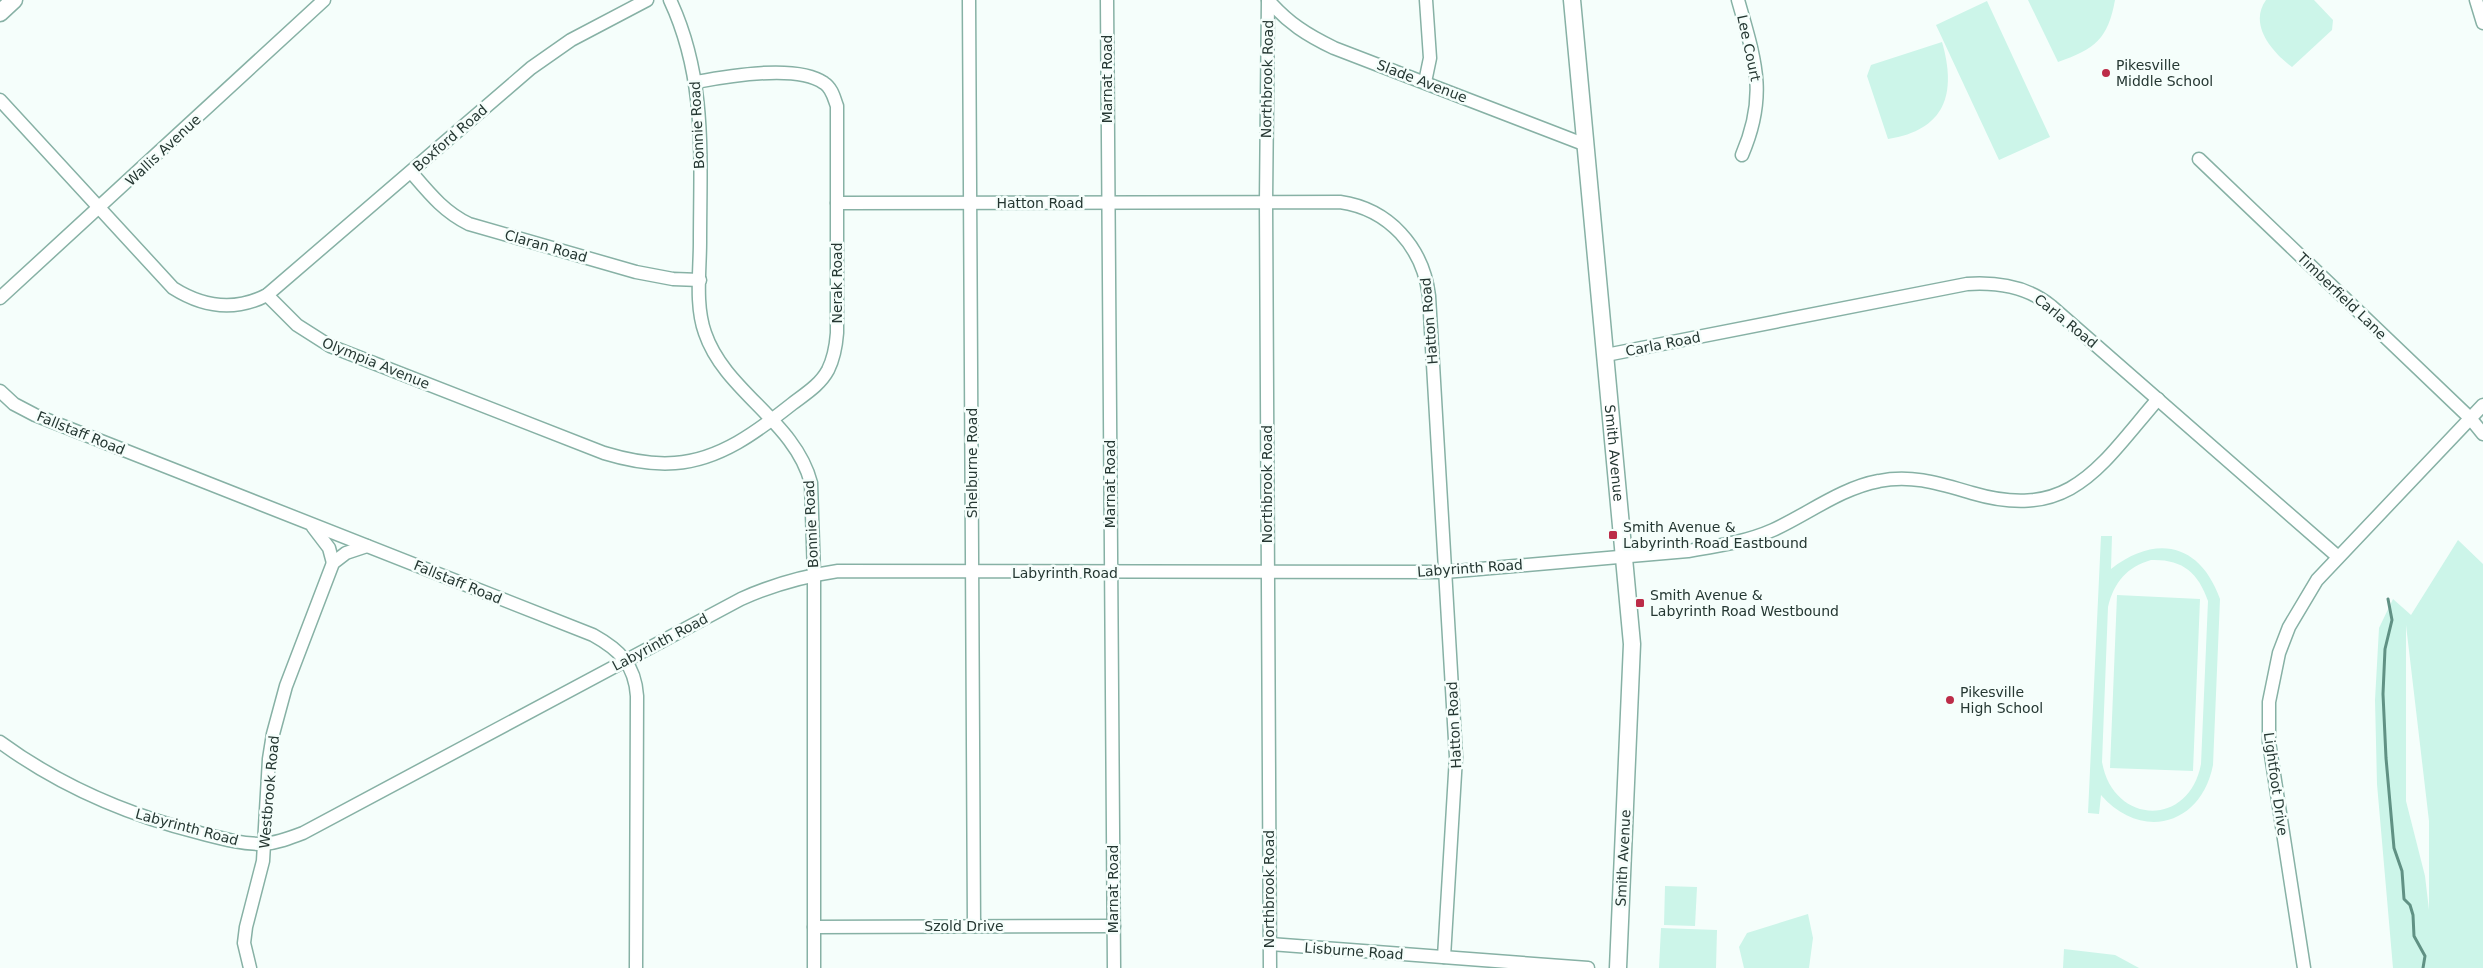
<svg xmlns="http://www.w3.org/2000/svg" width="2483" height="968" font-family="'DejaVu Sans',sans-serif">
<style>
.green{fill:#ccf5e9;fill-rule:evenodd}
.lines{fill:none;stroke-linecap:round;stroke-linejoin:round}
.stream{stroke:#609184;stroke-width:3}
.minor-casing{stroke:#87b1a5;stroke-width:15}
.major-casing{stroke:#87b1a5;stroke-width:19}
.minor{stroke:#fff;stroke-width:12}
.major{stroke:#fff;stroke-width:16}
.poi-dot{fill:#bc2c48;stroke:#f5fefb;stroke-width:2}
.labels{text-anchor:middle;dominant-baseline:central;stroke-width:5;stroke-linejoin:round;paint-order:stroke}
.street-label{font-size:14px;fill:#253732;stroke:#f5fefb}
.poi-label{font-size:14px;fill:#253732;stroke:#f5fefb;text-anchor:start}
</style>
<rect width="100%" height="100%" fill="#f5fefb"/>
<g class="green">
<path d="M2028,0H2115C2108,39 2095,49 2058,62Z"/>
<path d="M2266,0H2314L2333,20L2332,30L2292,67C2273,53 2248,25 2266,0Z"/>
<path d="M1987,1L2050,137L1999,160L1936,25Z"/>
<path d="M1942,42C1957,94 1945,130 1888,139L1867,76L1871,65Z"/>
<path d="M2101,536H2112L2111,569C2156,534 2200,543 2220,599L2213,765C2201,826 2141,841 2101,795L2099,814L2088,813ZM2151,560C2182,559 2198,572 2208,601L2201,764C2189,828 2113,825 2102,762L2108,607C2114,582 2127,567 2151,560Z"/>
<path d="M2458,540L2483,564V968H2393L2377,784L2375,700L2379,628L2393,599L2411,615ZM2406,625L2429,821V910L2425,876L2406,801Z"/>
<path d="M2117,595L2200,599L2193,771L2110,768Z"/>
<path d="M1665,886L1697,887L1695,926L1664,925Z"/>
<path d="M1808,914L1813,938L1809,968H1744L1739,947L1747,933Z"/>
<path d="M1661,928L1717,930L1716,968H1659Z"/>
<path d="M2064,949L2115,955L2139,968H2063Z"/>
</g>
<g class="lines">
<path class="stream" d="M2388,599L2392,620L2385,649L2383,694L2386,758L2394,848L2402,871L2404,899L2410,905L2413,915L2414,936L2425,956L2423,968"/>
<defs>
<g id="minor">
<path d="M670,0C707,79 700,157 700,242C700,271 695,305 705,333C725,392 795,421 811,483L814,575V968"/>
<path d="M969,0L974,926"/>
<path d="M1107,0L1114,968"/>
<path d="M1268,0L1266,202L1270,968"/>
<path d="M1268,0C1288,23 1307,35 1334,48L1586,145"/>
<path d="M1738,0C1755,60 1768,95 1742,155"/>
<path d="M2476,0L2483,23"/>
<path d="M1425,82L1430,58L1426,0"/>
<path d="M0,100L173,288C203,307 234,312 267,295L531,68L571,40L647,0"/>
<path d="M2199,159L2470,418L2483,434"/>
<path d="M411,172C429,193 444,212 469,224L636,272L673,279L700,280"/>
<path d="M837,203L1340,202C1389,209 1423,247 1429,296L1456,757L1444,957"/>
<path d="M267,295L297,325L330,346L604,453C627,460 650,465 675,463C720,460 758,431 792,404C805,394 820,385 828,370C834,358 836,346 837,333V106C834,98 832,88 824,83C797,64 728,76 696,82"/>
<path d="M0,298L324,0"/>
<path d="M1606,355L1967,284C1997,282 2028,287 2051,306L2337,556"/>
<path d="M0,391L14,404L35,415L593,635C620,650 635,665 637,696L636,968"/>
<path d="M313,527L329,548L333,563"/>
<path d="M0,742C60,786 128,815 200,833C220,838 241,844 263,844C277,843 290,838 303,833L741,599C772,585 804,576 838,571L1445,572L1688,551C1717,546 1746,542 1773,530C1808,514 1841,488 1879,481C1912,474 1941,484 1972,493C2071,522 2100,466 2158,399"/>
<path d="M814,927L1114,926"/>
<path d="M1270,944L1588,968"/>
<path d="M250,968L244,943L246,927L263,861L269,759L273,734L286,686L333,563L346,553L367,546"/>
<path d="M2304,968L2269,742V702L2279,653L2289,627L2317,580L2483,405"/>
</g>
<g id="major">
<path id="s1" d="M1572,0L1632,644L1618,968"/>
<path d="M0,13L14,0"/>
</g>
</defs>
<use href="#minor" class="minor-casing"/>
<use href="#major" class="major-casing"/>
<use href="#minor" class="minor"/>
<use href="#major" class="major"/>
</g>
<g class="poi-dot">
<circle cx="2106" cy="73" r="5"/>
<rect x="1608" y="530" width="10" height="10" rx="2.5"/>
<rect x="1635" y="598" width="10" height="10" rx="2.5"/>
<circle cx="1950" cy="700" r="5"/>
</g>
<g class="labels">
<g class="street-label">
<text transform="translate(1749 48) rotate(78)">Lee Court</text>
<text transform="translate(1107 79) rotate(-90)">Marnat Road</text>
<text transform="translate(1267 79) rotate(-89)">Northbrook Road</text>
<text transform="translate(1422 81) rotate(21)">Slade Avenue</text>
<text transform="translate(697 125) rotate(-93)">Bonnie Road</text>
<text transform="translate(450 138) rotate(-41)">Boxford Road</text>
<text transform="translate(163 150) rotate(-43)">Wallis Avenue</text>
<text x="1040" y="203">Hatton Road</text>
<text transform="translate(546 246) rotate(16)">Claran Road</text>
<text transform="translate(837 283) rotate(-90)">Nerak Road</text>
<text transform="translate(2342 296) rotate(44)">Timberfield Lane</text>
<text transform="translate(1429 321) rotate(-95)">Hatton Road</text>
<text transform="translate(2066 321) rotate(39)">Carla Road</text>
<text transform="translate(1663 344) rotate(-11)">Carla Road</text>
<text transform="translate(376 363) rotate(22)">Olympia Avenue</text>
<text transform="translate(81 433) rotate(22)">Fallstaff Road</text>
<text stroke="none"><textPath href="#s1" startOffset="455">Smith Avenue</textPath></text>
<text transform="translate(972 463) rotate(-90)">Shelburne Road</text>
<text transform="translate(1110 484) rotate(-90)">Marnat Road</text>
<text transform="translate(1267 484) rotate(-90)">Northbrook Road</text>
<text transform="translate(811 524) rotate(-93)">Bonnie Road</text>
<text transform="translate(1470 568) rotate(-4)">Labyrinth Road</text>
<text x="1065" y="573">Labyrinth Road</text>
<text transform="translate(458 582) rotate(22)">Fallstaff Road</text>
<text transform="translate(660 642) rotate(-28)">Labyrinth Road</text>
<text transform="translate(1454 725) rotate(-93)">Hatton Road</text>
<text transform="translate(2276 784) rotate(82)">Lightfoot Drive</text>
<text transform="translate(269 792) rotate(-85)">Westbrook Road</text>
<text transform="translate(187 827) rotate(15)">Labyrinth Road</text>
<text transform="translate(1623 858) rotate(-87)">Smith Avenue</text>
<text transform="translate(1113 889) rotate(-90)">Marnat Road</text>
<text transform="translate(1269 889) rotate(-90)">Northbrook Road</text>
<text x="964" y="926">Szold Drive</text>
<text transform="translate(1354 951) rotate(4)">Lisburne Road</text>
</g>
<g class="poi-label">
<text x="2116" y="65">Pikesville<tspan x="2116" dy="16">Middle School</tspan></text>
<text x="1623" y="527">Smith Avenue &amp;<tspan x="1623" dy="16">Labyrinth Road Eastbound</tspan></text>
<text x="1650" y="595">Smith Avenue &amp;<tspan x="1650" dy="16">Labyrinth Road Westbound</tspan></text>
<text x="1960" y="692">Pikesville<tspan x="1960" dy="16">High School</tspan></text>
</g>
</g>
</svg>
